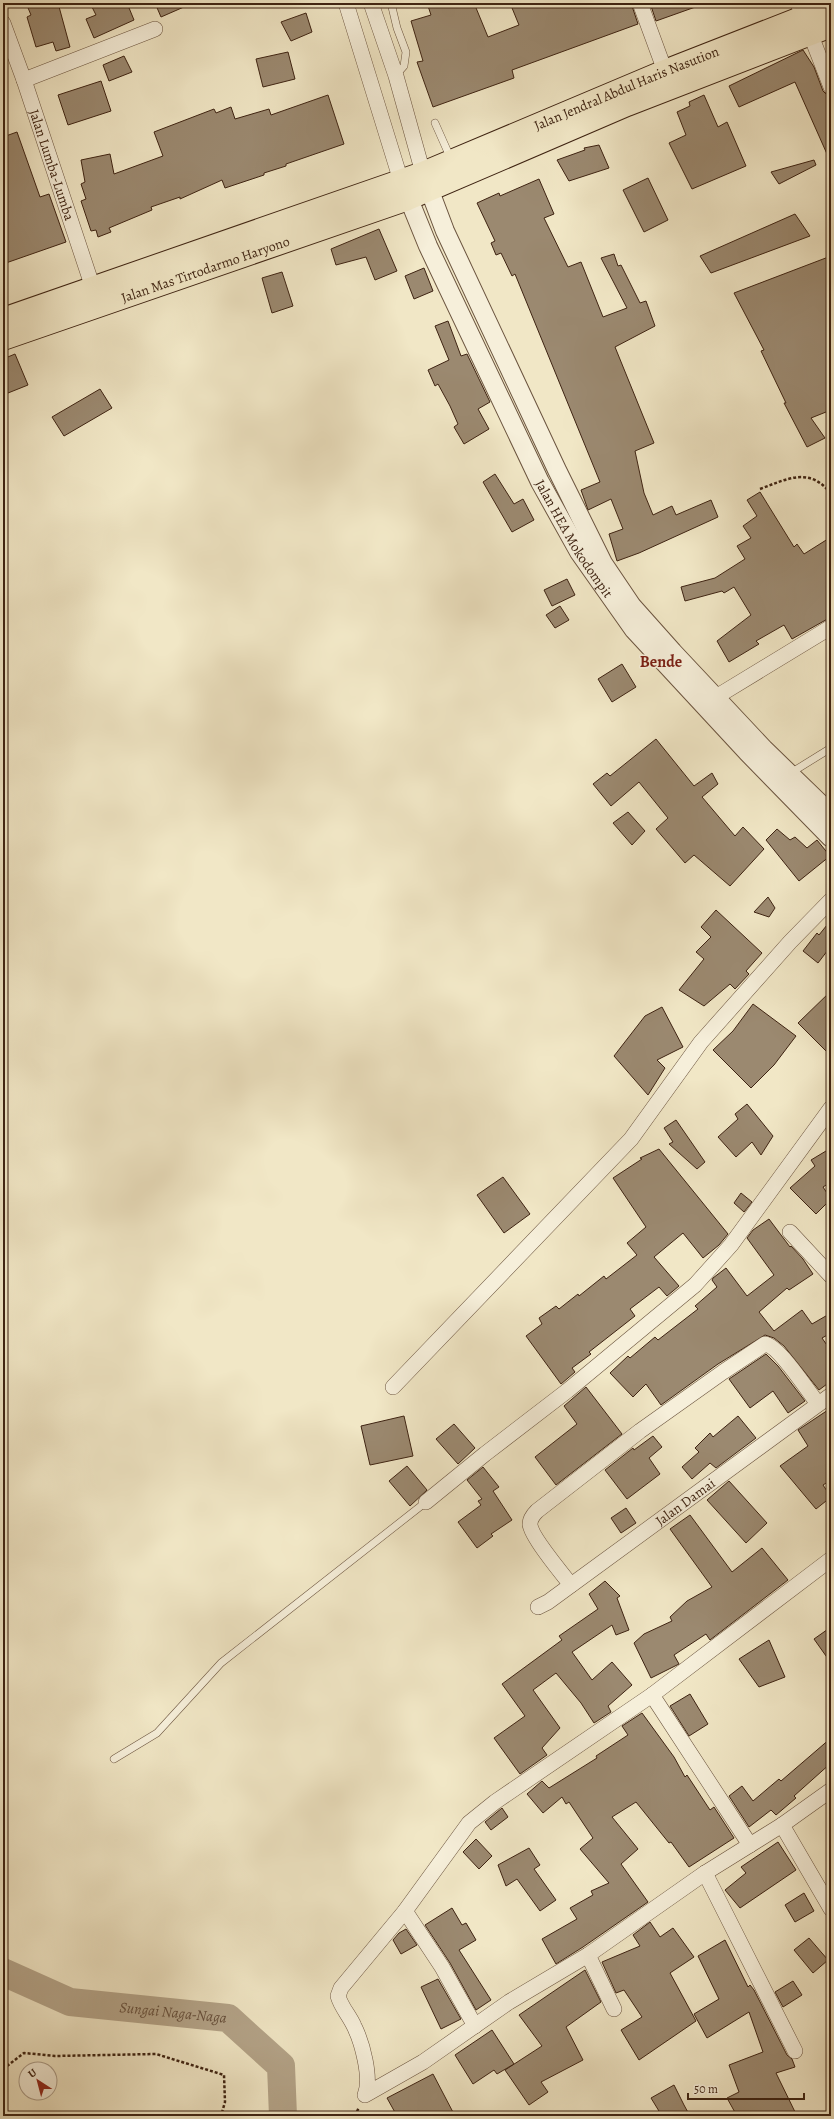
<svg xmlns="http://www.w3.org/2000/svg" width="834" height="2119" font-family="Alegreya,serif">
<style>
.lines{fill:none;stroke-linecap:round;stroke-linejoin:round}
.river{stroke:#b4a489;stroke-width:28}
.building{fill:#9b8970;stroke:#3e2312}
.service-casing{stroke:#6b543f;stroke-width:8}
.minor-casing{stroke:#6b543f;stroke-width:16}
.tertiary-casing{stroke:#6b543f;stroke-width:20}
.trunk-casing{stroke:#3e2312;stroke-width:24}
.path{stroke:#3e2312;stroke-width:2.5;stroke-dasharray:3 2;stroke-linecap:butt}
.service{stroke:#f6efda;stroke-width:7}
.minor{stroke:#f6efda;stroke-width:15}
.tertiary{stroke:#f6efda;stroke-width:18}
.trunk{stroke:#f1e7c6;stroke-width:22}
.labels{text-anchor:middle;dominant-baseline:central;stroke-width:3;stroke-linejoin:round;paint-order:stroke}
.street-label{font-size:14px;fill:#3e2312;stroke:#f6efda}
.water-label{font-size:15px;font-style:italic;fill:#67503c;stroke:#f6efda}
.quarter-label{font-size:16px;font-weight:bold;fill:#7a1f14;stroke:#f6efda}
</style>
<rect width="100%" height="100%" fill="#f1e7c6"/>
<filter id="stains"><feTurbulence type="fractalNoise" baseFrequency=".005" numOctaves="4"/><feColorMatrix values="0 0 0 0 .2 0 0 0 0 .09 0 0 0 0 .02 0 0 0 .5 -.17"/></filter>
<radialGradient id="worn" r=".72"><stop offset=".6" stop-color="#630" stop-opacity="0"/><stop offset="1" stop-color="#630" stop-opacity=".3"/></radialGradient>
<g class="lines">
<path class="river" id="s1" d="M3,1972L70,2002L228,2018L281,2066L283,2116"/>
</g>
<g class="building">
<path d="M26,3H58L70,47L56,51L53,42L36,47L27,17L31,15Z"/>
<path d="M90,3H127L134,20L94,38L86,19L96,15Z"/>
<path d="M155,3H193L161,17Z"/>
<path d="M427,3H474L488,37L519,25L510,3H631L638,24L512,70L514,78L433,107L417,62L423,61L411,21L431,15Z"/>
<path d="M650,3H701V5L656,21Z"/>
<path d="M306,13L312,32L291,41L281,22Z"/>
<path d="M803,50L814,67L823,91L826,94L831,96V163L795,82L739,107L729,86Z"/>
<path d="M288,52L295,79L263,87L256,59Z"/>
<path d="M124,56L132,72L109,81L103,65Z"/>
<path d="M101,81L111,111L68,125L58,95Z"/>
<path d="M328,95L344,144L286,164V166L264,173V175L225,188L222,180L180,199V197L151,207L152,210L109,228L111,232L98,237L96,230L91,231L81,201L86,199L81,184L85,182L81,160L110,154L114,174L163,156L154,132L214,109L216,113L231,107L235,119L269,109L271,115Z"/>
<path d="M704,95L718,127L727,122L746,166L692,189L669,143L686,135L677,112L690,106L689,102Z"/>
<path d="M17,132L40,197L49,194L66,242L3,264V137Z"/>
<path d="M599,145L609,168L569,181L557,160L585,150L584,148Z"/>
<path d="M814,160L816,165L779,184L771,172Z"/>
<path d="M648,178L668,220L644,232L623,190Z"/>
<path d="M539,179L554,214L544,218L568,267L581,262L603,317L627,308L601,258L614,254L618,266L621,265L640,303L646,301L655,326L615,347L654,443L635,451L644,493L653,515L672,506L676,515L711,500L718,517L639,553L617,561L609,534L623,529L611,499L588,510L587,507L581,490L600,482L515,274L512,276L501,253L496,255L491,243L495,241L477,203L499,193L500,196Z"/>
<path d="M795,214L810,236L711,273L700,256Z"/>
<path d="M379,229L397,271L375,280L366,257L336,265L331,249Z"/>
<path d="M831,256V410L811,418L825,438L807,447L784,403H786L761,351L764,350L734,293Z"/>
<path d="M424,268L433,291L414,299L405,276Z"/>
<path d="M282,272L293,306L272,313L262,278Z"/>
<path d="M448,321L461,356L467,354L490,402L478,409L489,429L464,444L454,427L458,424L450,406L438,384L435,386L428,370L449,360L435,326Z"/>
<path d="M15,354L28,385L3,395V359Z"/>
<path d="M100,389L112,408L64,436L52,417Z"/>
<path d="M495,474L514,504L523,499L534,520L512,532L483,482Z"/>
<path d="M760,492L794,547L797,544L804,554L831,537V617L792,639L784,625L756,641L759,644L729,662L717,641L751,615L734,587L724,593L722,591L685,601L681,587L715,578L745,559L737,546L751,538L743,526L757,516L747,500Z"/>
<path d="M567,579L575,595L552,606L544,590Z"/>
<path d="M560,606L569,620L555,628L546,615Z"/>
<path d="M622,664L636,687L612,702L598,679Z"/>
<path d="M656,739L694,786L712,773L718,784L702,797L735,836L743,827L764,849L730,886L694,855L685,863L656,829L668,818L639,782L611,806L593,784L607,773L610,776Z"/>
<path d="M628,812L645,831L632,845L613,823Z"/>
<path d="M777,829L790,840L795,837L807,848L817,840L830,856L799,881L766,840Z"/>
<path d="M768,897L775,908L769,917L754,912Z"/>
<path d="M716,910L762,953L746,971L749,974L735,989L730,984L704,1006L679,990L704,959L696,952L711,937L701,927Z"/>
<path d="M831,920V946L818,963L803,951L817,933L819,935Z"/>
<path d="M831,991V1056L798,1023Z"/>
<path d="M753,1004L796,1036L774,1065L751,1088L713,1050L733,1031Z"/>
<path d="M662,1007L683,1047L657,1060L665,1068L648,1095L614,1056L645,1016Z"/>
<path d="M747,1104L773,1136L761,1155L752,1142L736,1157L718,1137L738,1119L735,1114Z"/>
<path d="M676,1120L705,1162L697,1169L669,1144L673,1142L664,1128Z"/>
<path d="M831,1148V1182L823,1187L831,1199L816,1214L790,1188L815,1166L811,1160Z"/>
<path d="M659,1149L728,1234L719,1245L703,1258L683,1233L654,1257L679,1286L667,1296L659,1287L630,1309L635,1316L589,1352L591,1354L572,1368L575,1372L561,1384L526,1336L542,1324L539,1318L556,1306L559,1309L578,1294L579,1296L604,1276L606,1279L637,1255L627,1243L646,1227L613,1178L642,1159L640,1158Z"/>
<path d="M503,1177L530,1214L504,1233L477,1195Z"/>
<path d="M741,1193L752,1202L744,1212L734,1203Z"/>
<path d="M769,1219L790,1247L791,1246L803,1259L813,1274L789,1290L787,1288L759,1312L774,1331L802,1310L812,1324L831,1313V1333L822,1338L831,1351V1381L819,1390L784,1346L774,1338L765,1335L718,1364L661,1405L646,1384L633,1397L610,1373L628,1356L630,1358L655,1337L658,1340L698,1309L695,1306L717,1287L712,1280L713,1278L726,1268L747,1296L774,1275L747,1238L753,1230Z"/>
<path d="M766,1354L778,1366L805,1401L788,1413L773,1391L750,1408L729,1379Z"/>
<path d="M586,1387L622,1434L556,1485L535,1457L577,1424L564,1406Z"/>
<path d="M831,1408V1480L823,1485L831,1497L816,1509L780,1466L808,1446L798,1430Z"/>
<path d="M404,1416L413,1456L370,1465L361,1426Z"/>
<path d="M738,1416L756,1438L716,1468L710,1463L692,1479L682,1467L699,1452L695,1448L710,1433L713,1437Z"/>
<path d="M454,1424L475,1448L458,1464L436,1439Z"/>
<path d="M653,1436L662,1447L649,1458L660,1474L627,1499L605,1470L633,1448L634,1450Z"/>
<path d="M407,1466L427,1490L410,1506L389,1481Z"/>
<path d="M483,1467L499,1487L493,1491L512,1520L491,1534L493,1536L477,1548L458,1522L481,1505L478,1501L482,1499L467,1480Z"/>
<path d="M729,1481L767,1523L746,1543L707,1500Z"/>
<path d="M626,1508L636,1523L621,1533L611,1518Z"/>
<path d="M690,1515L732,1572L762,1548L788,1580L710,1640L706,1634L674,1655L679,1664L651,1678L634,1643L644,1634L672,1621L670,1617L687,1601L712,1587L670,1529Z"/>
<path d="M605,1581L620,1596L617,1598L629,1630L616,1635L612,1625L572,1652L592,1680L612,1662L632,1685L608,1706L611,1712L594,1723L581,1703L556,1673L533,1690L560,1728L542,1748L547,1755L520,1774L494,1738L525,1716L502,1684L562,1640L559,1636L598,1609L589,1594Z"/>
<path d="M831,1627V1663L814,1639Z"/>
<path d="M769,1640L785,1677L759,1687L739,1659Z"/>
<path d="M690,1694L708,1724L689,1736L670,1706Z"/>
<path d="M642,1713L674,1757L685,1777L687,1775L710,1810L714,1807L734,1838L689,1867L671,1842L669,1843L636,1802L612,1817L638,1849L621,1864L648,1902L583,1947L556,1964L542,1939L577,1919L570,1908L593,1895L591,1891L609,1883L580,1849L593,1838L569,1802L566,1804L562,1797L543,1813L527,1794L542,1781L549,1788L597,1758L596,1756L628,1735L622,1726Z"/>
<path d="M831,1738V1763L794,1796L796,1798L776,1815L771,1810L749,1827L729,1796L742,1786L753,1801L779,1779L781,1781Z"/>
<path d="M502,1808L508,1817L491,1830L485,1822Z"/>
<path d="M476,1839L492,1856L479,1869L463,1852Z"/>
<path d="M778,1842L796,1870L740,1908L725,1890L746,1873L741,1867Z"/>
<path d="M529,1848L540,1865L534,1869L556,1900L540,1911L517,1879L506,1886L498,1865Z"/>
<path d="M804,1893L814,1911L795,1922L785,1905Z"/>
<path d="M452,1908L462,1925L466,1923L476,1940L459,1950L491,2000L476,2010L450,1963L425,1925Z"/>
<path d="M650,1922L660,1937L673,1928L694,1957L670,1973L696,2021L639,2060L621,2030L642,2017L624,1990L616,1993L602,1962L640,1946L633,1935Z"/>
<path d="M406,1929L417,1945L401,1954L393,1940L399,1933Z"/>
<path d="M809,1938L828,1960L813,1973L794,1950Z"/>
<path d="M725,1940L748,1987L750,1985L754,1990L787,2055L792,2059L795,2067L776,2073L797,2116H737L727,2098L739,2092L729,2065L763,2052L749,2012L707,2038L694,2014L719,1999L698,1956Z"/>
<path d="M585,1970L601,2002L566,2027L583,2060L541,2082L548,2092L529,2105L505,2070L542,2046L519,2015Z"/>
<path d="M438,1979L461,2019L441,2029L421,1987Z"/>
<path d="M793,1981L802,1995L783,2007L775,1992Z"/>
<path d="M492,2030L514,2064L497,2074L494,2070L473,2084L455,2055Z"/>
<path d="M433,2074L455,2116H397L387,2098Z"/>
<path d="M674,2085L684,2105L690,2116H662L651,2098Z"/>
</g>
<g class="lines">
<defs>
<g id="service">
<path d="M391,3L397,28L406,52L404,66L396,75"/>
<path d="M435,123L451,159"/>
<path d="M789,774L831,748"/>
<path d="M114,1759L157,1733L221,1663L426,1502"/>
</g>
<g id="minor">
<path d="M346,3L401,181"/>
<path d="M371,3L396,76L423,173"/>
<path d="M640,3L665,71"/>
<path d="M798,3L803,16"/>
<path id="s2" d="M3,23L24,80L96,297"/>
<path d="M810,33L831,87"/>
<path d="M24,80L155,29"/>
<path d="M716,697L831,627"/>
<path d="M790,1232L831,1276"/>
<path d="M393,1387L631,1139L701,1042L790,942L831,900"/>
<path d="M426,1502L485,1454L567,1391L695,1285L731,1245L831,1108"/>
<path d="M831,1559L652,1695L495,1802L469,1823L405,1911L341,1988L338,1996C341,2007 349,2015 354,2026C362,2042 372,2078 365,2095L423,2062L509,2002L588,1955L705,1873L782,1825L831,1790"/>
<path d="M571,1585C563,1575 530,1535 530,1524C530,1519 534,1514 537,1511L640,1431L723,1372L765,1344C778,1345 809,1392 818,1404"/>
<path id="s3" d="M538,1607L548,1602L831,1395"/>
<path d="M652,1695L750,1845"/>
<path d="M782,1825L831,1909"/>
<path d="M705,1873L795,2051"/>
<path d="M405,1911L442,1967L475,2026"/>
<path d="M588,1955L614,2009"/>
</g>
<g id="tertiary">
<path d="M425,178L445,231L557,470L603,563L632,606L673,652L764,749L831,814"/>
<path id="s4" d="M404,187L428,246L540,482L579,552L634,630L747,752L831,838"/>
</g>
<g id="trunk">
<path id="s5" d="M3,319L423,173L665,71L831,6"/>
<path id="s6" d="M3,339L408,199L627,105L831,26"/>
</g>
</defs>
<use href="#service" class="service-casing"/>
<use href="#minor" class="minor-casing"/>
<use href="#tertiary" class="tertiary-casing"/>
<use href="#trunk" class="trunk-casing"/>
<g class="path">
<path d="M760,489C787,479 810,466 831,494"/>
<path d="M3,2069L24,2053L55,2056L156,2054L224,2075L225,2102L221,2116"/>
<path d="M355,2116L359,2107"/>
</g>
<use href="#service" class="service"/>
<use href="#minor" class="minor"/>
<use href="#tertiary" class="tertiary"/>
<use href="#trunk" class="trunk"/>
</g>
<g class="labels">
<g class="street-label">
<text stroke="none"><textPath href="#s5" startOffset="665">Jalan Jendral Abdul Haris Nasution</textPath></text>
<text stroke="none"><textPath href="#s2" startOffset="150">Jalan Lumba-Lumba</textPath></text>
<text stroke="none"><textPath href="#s6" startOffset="214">Jalan Mas Tirtodarmo Haryono</textPath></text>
<text stroke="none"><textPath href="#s4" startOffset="391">Jalan HEA Mokodompit</textPath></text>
<text stroke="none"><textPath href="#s3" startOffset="181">Jalan Damai</textPath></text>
</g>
<g class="water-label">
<text stroke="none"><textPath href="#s1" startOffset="177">Sungai Naga-Naga</textPath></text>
</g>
<g class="quarter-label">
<text x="661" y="662">Bende</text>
</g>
</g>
<rect width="834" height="2119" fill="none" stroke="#f1e7c6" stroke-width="16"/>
<rect x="4" y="4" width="826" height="2111" fill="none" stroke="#3e2312" stroke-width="2"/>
<rect x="8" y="8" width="818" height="2103" fill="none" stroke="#3e2312"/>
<g transform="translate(38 2081) rotate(324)"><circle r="19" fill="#f6efda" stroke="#ac9d8a"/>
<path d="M0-3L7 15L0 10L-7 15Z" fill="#8f2418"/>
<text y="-6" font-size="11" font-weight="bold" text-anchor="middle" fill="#3e2312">U</text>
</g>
<path d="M688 2093v6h116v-6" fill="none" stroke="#3e2312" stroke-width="2"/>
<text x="694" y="2093" font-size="12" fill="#3e2312" stroke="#f6efda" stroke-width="3" paint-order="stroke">50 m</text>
<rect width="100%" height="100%" filter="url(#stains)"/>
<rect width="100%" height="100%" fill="url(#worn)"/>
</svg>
